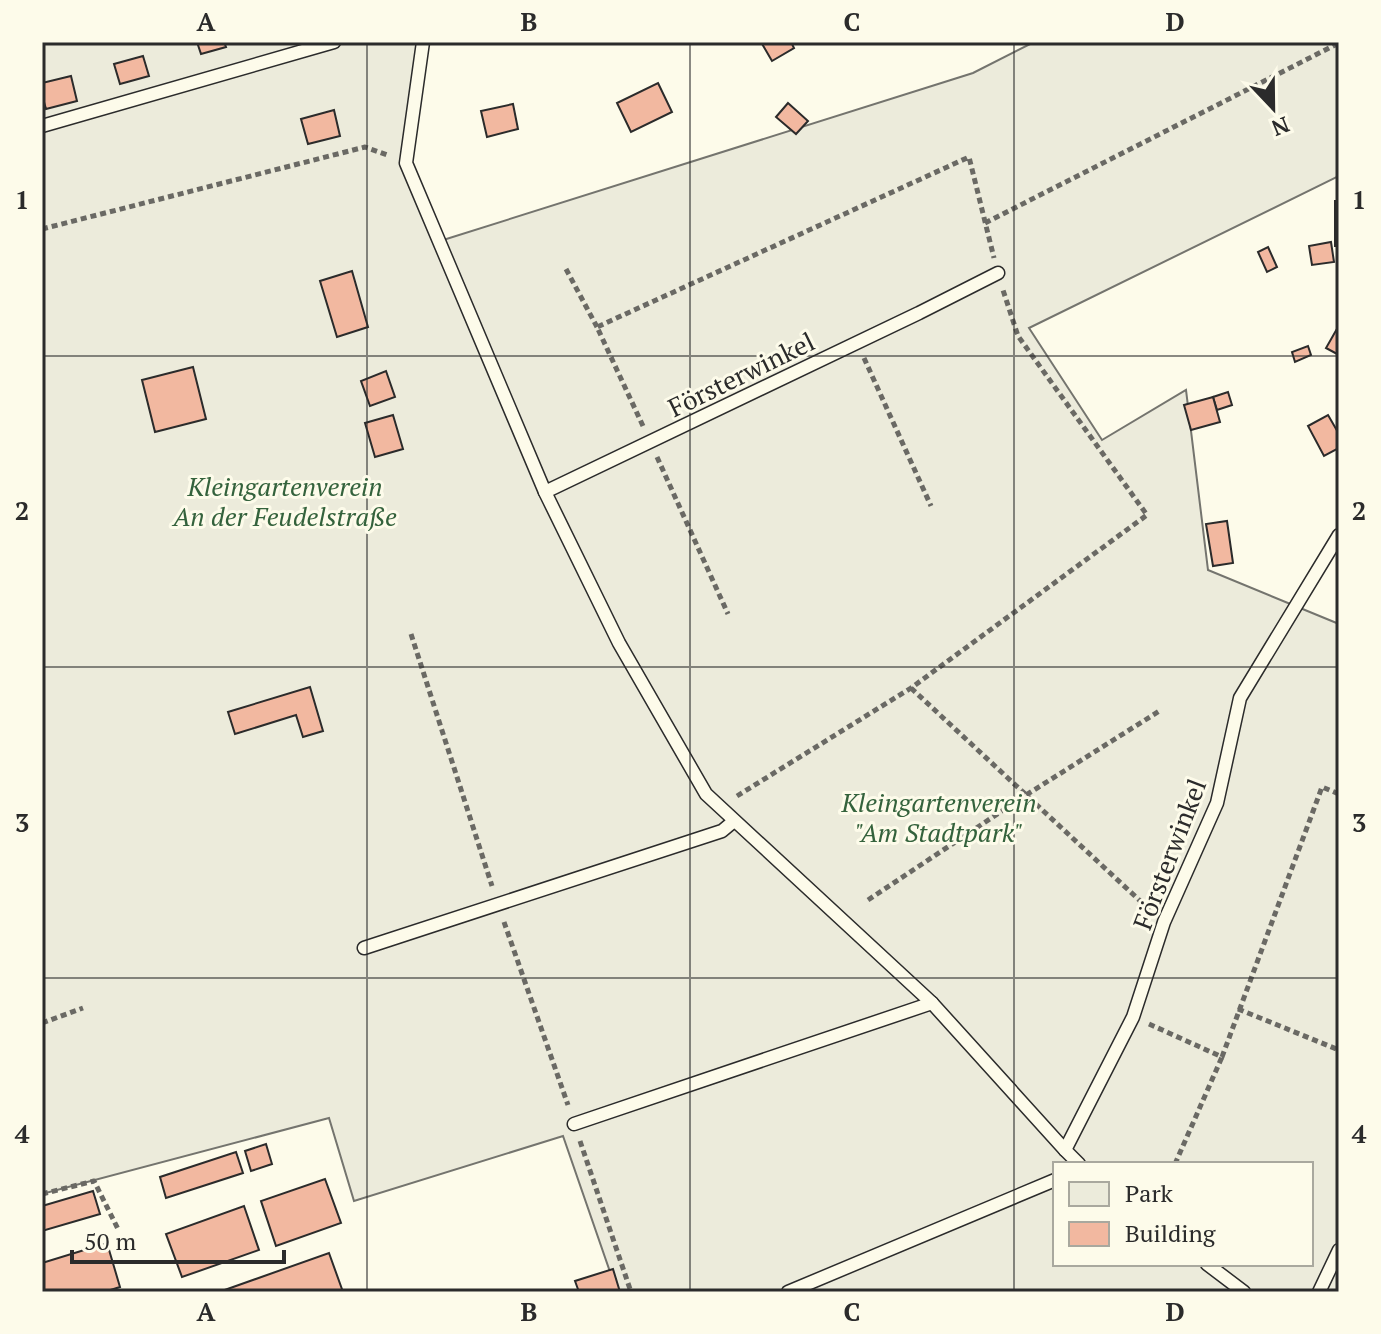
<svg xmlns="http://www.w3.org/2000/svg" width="1381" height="1334" font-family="'PT Serif',serif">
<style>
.green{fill:#ecebdb;stroke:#74746e;stroke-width:2;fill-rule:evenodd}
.building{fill:#f2b8a0;stroke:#2b2b2b;stroke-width:2}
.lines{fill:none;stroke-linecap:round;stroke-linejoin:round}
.service-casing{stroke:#2b2b2b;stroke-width:15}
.path{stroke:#6a6964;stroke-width:5;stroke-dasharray:6 4;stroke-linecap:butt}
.service{stroke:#fdfbea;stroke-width:12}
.grid{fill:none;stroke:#2b2b2b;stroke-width:2;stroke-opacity:0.55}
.labels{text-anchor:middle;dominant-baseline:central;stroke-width:6;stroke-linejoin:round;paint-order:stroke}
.street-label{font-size:26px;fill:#2b2b2b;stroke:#fdfbea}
.park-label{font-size:26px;font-style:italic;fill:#34623c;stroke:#fdfbea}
.neatline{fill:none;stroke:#2b2b2b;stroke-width:3}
.grid-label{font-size:26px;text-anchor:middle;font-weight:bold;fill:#2b2b2b}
</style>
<rect width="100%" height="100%" fill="#fdfbea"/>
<path class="green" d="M42,42H423L406,162L440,241L973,73L1034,42H1339V176L1029,328L1102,440L1186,390L1208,570L1339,624V1292H617L563,1136L354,1201L329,1118L42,1194ZM1055,1164H1311V1264H1055Z"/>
<g class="building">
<path d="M197,42H224L226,47L201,54Z"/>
<path d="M761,42H791L794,48L772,61Z"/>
<path d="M143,56L149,76L120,84L114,64Z"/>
<path d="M71,76L77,101L46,109L42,95V83Z"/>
<path d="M658,83L672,112L631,132L617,103Z"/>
<path d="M788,103L808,121L796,134L776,117Z"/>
<path d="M513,104L518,129L487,137L481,111Z"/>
<path d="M334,110L340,136L308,144L301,119Z"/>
<rect x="1335" y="201" width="4" height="45"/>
<path d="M1331,242L1334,262L1312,265L1309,246Z"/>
<path d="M1268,247L1277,267L1267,272L1258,252Z"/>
<path d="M352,271L368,327L337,337L320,281Z"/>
<path d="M1338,327H1339V355L1326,348Z"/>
<path d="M1308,346L1311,355L1295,362L1292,352Z"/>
<path d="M193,367L206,419L155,432L142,380Z"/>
<path d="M386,371L395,397L370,406L361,381Z"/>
<path d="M1228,392L1232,405L1217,410L1213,397Z"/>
<path d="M1213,397L1220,422L1191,430L1184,405Z"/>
<path d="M393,415L403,449L375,457L365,423Z"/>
<path d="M1328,415L1339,434V448L1324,456L1308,426Z"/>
<path d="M1227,521L1233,563L1213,566L1206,524Z"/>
<path d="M310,687L323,731L303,737L296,715L235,734L228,712Z"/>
<path d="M266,1144L272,1164L251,1171L245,1151Z"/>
<path d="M236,1152L243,1173L166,1198L160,1177Z"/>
<path d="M325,1179L341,1223L276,1246L261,1201Z"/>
<path d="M93,1191L100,1214L42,1231V1206Z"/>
<path d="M244,1206L259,1250L182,1277L166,1234Z"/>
<path d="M107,1243L120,1287L104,1292H42V1263Z"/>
<path d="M329,1253L343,1292H219Z"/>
<path d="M613,1269L620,1292H579L575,1281Z"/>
</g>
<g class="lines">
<defs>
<g id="service">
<path d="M423,42L406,163L545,492L619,643L706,794L932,1003L1065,1150L1079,1164"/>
<path d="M42,126L334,42"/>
<path d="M545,492L919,313L998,273"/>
<path d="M364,948L722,831L734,821"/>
<path d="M574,1124L932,1003"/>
<path d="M1065,1150L1133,1017L1164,922L1217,803L1240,698L1339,535"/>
<path d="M1207,1264L1244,1292"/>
<path d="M788,1292L1055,1180"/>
<path d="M1319,1292L1339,1250"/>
</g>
</defs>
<use href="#service" class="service-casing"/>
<g class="path">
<path d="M985,223L1339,43"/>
<path d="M42,229L365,147L390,156"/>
<path d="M566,269L597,327"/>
<path d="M864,358L931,506"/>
<path d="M643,426L597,327L969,157L994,258"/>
<path d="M657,457L728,614"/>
<path d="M411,634L492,886"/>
<path d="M911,688L1151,911"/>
<path d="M737,796L911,688L1147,515L1018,336L1003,290"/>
<path d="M868,900L1026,795L1161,710"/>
<path d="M504,922L568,1105"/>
<path d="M1238,1009L1339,1050"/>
<path d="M42,1023L83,1008"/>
<path d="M1149,1024L1222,1057L1322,787L1339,794"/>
<path d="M580,1141L631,1292"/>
<path d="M1175,1164L1222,1057"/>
<path d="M42,1194L94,1181L118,1229"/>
</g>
<use href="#service" class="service"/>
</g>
<path class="grid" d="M367,42V1292M690,42V1292M1014,42V1292M42,356H1339M42,667H1339M42,978H1339"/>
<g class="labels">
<g class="street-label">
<text transform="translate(741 374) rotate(-26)">Försterwinkel</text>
<text transform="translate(1169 854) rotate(-69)">Försterwinkel</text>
</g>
<g class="park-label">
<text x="285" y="486">Kleingartenverein<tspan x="285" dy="30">An der Feudelstraße</tspan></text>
<text x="939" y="802">Kleingartenverein<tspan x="939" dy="30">"Am Stadtpark"</tspan></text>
</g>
</g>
<rect width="1381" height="1334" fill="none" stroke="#fdfbea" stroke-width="88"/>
<rect x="1053" y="1162" width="260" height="104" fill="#fdfbea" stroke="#a9a89e" stroke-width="2"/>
<rect x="1069" y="1182" width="40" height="24" fill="#ecebdb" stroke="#a9a89e" stroke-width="2"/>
<text x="1125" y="1202" font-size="24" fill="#2b2b2b">Park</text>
<rect x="1069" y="1222" width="40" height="24" fill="#f2b8a0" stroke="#a9a89e" stroke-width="2"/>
<text x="1125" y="1242" font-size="24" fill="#2b2b2b">Building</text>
<g transform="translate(1273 108) rotate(158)" stroke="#fdfbea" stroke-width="6" paint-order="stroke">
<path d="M0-6L14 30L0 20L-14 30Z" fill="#2b2b2b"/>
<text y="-12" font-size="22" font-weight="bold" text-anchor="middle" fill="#2b2b2b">N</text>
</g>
<path d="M72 1250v12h212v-12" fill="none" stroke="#2b2b2b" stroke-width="4"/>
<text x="84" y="1250" font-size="24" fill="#2b2b2b" stroke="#fdfbea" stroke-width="6" paint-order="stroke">50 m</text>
<rect x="44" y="44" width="1293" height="1246" class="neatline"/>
<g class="grid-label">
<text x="206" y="31">A</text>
<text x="529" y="31">B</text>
<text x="852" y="31">C</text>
<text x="1175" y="31">D</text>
<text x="22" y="209">1</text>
<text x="1359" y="209">1</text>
<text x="22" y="520">2</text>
<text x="1359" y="520">2</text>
<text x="22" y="832">3</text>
<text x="1359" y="832">3</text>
<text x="22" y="1143">4</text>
<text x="1359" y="1143">4</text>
<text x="206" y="1321">A</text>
<text x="529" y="1321">B</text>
<text x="852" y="1321">C</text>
<text x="1175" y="1321">D</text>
</g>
</svg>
